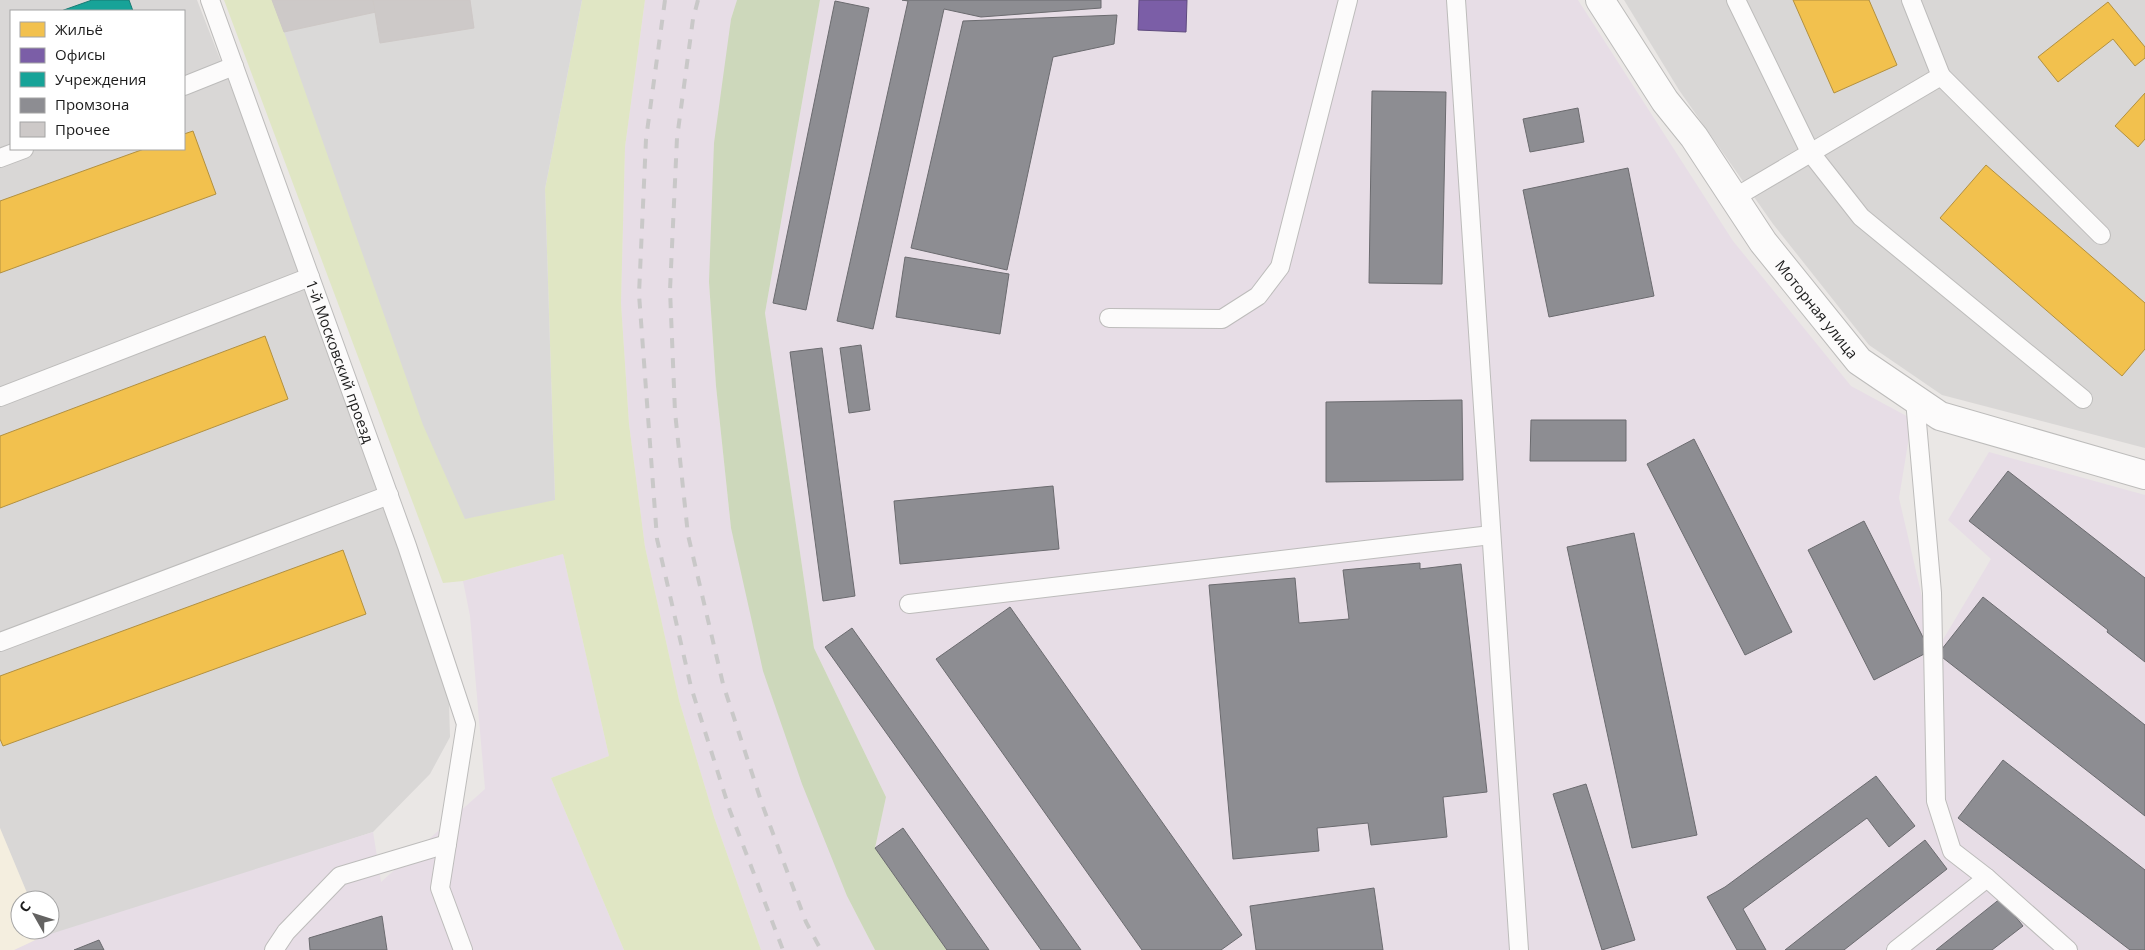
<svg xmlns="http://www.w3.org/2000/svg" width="2145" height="950" font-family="'Open Sans',sans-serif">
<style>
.residential{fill:#d9d7d6;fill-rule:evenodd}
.industrial{fill:#e7dde6}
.education{fill:#f4eedf}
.grass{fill:#e0e6c4}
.forest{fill:#cdd8bb}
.parking{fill:#dad9d8}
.homes{fill:#f2c14e;stroke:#b2903f}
.offices{fill:#7b5ea7;stroke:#5e4a7d}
.public{fill:#17a398;stroke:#187a73}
.industry{fill:#8d8d92;stroke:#6b6b6f}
.building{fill:#cdc9c8;stroke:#cdc8c6}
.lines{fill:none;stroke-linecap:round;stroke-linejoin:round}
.lane-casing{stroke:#bdbcbb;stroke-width:20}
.street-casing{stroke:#bdbcbb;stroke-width:30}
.lane{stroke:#fcfbfb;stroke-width:18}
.street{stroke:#fcfbfb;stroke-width:28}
.rail{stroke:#c9c8c8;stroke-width:4;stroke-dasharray:10 10;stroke-linecap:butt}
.labels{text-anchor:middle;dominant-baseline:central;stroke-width:5;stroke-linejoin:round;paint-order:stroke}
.street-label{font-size:15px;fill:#1c1c1c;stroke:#fff}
</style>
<rect width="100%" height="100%" fill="#eae7e5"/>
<g class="residential">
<path d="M0,0H197L397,513L449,703L450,737L430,774L373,832L50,937L0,950ZM11,11H184V149H11ZM20,900H50V930H20Z"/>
<path d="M1624,0H2145V448L1942,395L1869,345L1773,224L1679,90Z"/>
</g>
<g class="industrial">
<path d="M645,0H737L731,19L709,282L716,386L731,528L847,896L875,950H761L714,817L679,700L645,547L629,424L621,303L625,147Z"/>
<path d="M820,0H1578L1733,241L1851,386L1912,419L1899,498L1935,653L1991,559L1948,520L1989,452L2145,495V950H947L875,848L886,797L814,648L765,313Z"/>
<path d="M563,554L609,756L551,778L624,950H13L44,936L373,832L381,882L485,789L470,616L463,581Z"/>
</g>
<path class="education" d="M0,828L30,900H20V930H42L44,936L14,950H0Z"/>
<path class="grass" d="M224,0H373L376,12L285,32L555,500L545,189L582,0H645L625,147L621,303L629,424L645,547L679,700L714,817L761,950H624L551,778L609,756L563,554L463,581L443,583Z"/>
<path class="forest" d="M737,0H820L765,313L814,648L886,797L875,848L947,950H875L847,896L802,784L763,671L731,528L716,386L709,282L714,143L731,19Z"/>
<path class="parking" d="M373,0H582L545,189L555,500L465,519L423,425L284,32L375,12Z"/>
<g class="homes">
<path d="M1793,0H1869L1897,65L1834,93Z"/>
<path d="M2108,2L2145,47V58L2135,66L2113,39L2058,82L2038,57Z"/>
<path d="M2145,93V139L2138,147L2115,126Z"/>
<path d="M193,131L216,194L0,273V201L144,149H184V134Z"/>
<path d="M1986,165L2145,303V349L2122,376L1940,218Z"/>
<path d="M265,336L288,399L0,508V436Z"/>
<path d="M343,550L366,614L3,746L0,739V676Z"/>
</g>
<path class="offices" d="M1139,0H1187L1186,32L1138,30Z"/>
<path class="public" d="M92,0H129L133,11H61Z"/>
<g class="industry">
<path d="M902,0H1101V8L981,17L944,9L873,329L837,321L908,1Z"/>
<path d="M835,1L869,8L806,310L773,303Z"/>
<path d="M1117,15L1114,44L1053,57L1007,270L911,248L963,21Z"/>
<path d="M1372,91L1446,92L1442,284L1369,283Z"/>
<path d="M1578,108L1584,142L1530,152L1523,119Z"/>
<path d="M1628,168L1654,296L1549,317L1523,190Z"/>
<path d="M905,257L1009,274L1000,334L896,317Z"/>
<path d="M861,345L870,410L849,413L840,348Z"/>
<path d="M822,348L855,596L823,601L790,352Z"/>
<path d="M1462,400L1463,480L1326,482V402Z"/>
<path d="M1531,420H1626V461H1530Z"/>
<path d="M1694,439L1792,632L1745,655L1647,464Z"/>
<path d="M2008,471L2145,578V662L2107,632L2108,630L1969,521Z"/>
<path d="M1053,486L1059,549L900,564L894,501Z"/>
<path d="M1864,521L1930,651L1874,680L1808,550Z"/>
<path d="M1634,533L1697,835L1632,848L1567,547Z"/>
<path d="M1420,563V569L1461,564L1487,792L1443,797L1447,837L1371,845L1368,823L1317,828L1319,851L1233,859L1209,585L1295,578L1299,623L1349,619L1343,570Z"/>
<path d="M1983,597L2145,725V816L1938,654Z"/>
<path d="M1010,607L1242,935L1221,950H1142L936,659Z"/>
<path d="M852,628L1081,950H1041L825,647Z"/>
<path d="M2003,760L2145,870V950H2130L1958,818Z"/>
<path d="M1876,776L1915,826L1889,847L1867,818L1743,909L1766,950H1737L1707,897L1725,887Z"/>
<path d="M1586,784L1635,940L1602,950L1553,794Z"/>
<path d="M903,828L989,950H947L875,848Z"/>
<path d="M1925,840L1947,869L1844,950H1785Z"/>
<path d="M1374,888L1383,950H1256L1250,906Z"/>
<path d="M2001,898L2023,926L1992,950H1936Z"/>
<path d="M382,916L387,950H310L309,938Z"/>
<path d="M99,940L104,950H74Z"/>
</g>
<g class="building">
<path d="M272,0H373L376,12L284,32Z"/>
<path d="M373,0H470L474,28L380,43Z"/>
</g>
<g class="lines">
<defs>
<g id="lane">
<path id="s1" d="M210,0L407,546L466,724L440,888L463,950"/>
<path d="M1456,0L1519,950"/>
<path d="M1736,0L1810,152L1861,217L2083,399"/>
<path d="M1941,76L2101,235"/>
<path d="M184,86L234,66"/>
<path d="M0,158L24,149"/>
<path d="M1734,198L1941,76L1911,0"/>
<path d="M1109,318L1222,319L1258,296L1280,267L1348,0"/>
<path d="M0,397L310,277"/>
<path d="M1915,400L1932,593L1936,801L1952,851L1987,878L2068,950"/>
<path d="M909,604L1491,535"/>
<path d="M0,642L389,495"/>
<path d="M274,950L286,932L340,876L447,844"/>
<path d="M1896,950L1987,878"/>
</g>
<g id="street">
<path id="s2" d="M1600,0L1665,101L1694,137L1763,242L1859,361L1940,416L2145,475"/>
</g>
</defs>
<use href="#lane" class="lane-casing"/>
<use href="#street" class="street-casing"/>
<use href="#lane" class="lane"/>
<use href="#street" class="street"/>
<g class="rail">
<path d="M665,0L646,139L639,294L657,539L691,687L730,811L783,950"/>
<path d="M698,0L693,19L677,138L670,290L675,412L688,535L723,684L762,804L806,922L821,950"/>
</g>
</g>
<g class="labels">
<g class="street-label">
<text stroke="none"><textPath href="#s2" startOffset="378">Моторная улица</textPath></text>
<text stroke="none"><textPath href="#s1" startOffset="384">1-й Московский проезд</textPath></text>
</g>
</g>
<rect x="10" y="10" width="175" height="140" fill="#ffffff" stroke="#a4a4a4"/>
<rect x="20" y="22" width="25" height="15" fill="#f2c14e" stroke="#a4a4a4"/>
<text x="55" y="35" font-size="15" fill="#1c1c1c">Жильё</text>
<rect x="20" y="48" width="25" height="15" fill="#7b5ea7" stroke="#a4a4a4"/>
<text x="55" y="60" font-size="15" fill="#1c1c1c">Офисы</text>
<rect x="20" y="72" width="25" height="15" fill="#17a398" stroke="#a4a4a4"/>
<text x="55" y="85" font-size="15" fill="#1c1c1c">Учреждения</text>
<rect x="20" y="98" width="25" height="15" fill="#8d8d92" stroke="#a4a4a4"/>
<text x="55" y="110" font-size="15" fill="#1c1c1c">Промзона</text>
<rect x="20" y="122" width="25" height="15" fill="#cdc9c8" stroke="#a4a4a4"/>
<text x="55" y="135" font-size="15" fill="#1c1c1c">Прочее</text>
<g transform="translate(35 915) rotate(309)"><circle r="24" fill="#ffffff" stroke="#a4a4a4"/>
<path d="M0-4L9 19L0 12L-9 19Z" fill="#646362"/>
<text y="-8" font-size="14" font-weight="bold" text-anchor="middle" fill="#1c1c1c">С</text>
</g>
</svg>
